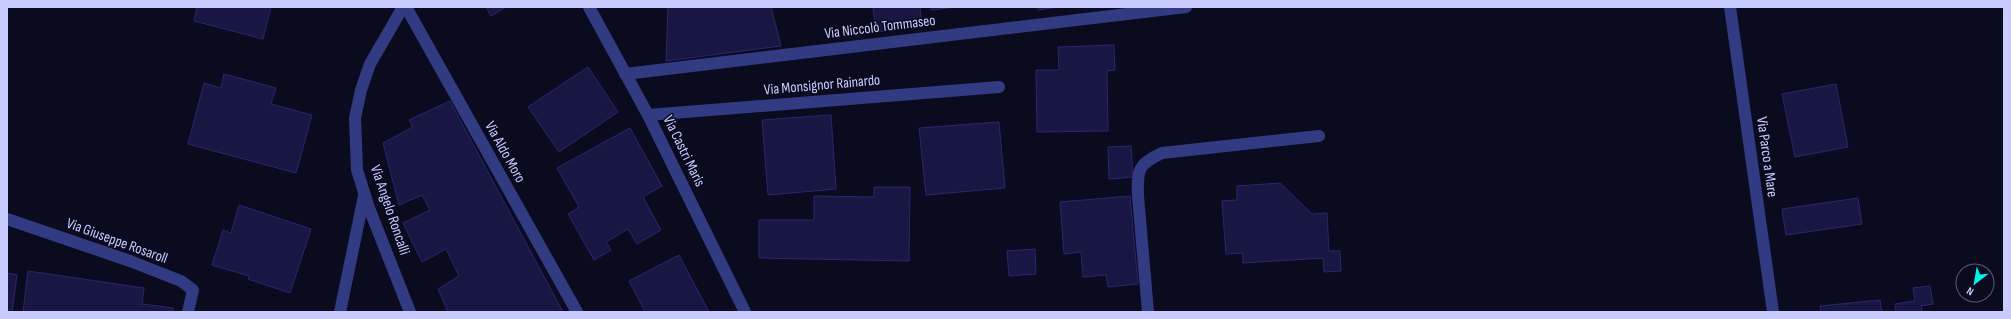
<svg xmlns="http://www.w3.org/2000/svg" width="2011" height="319" font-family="'Sofia Sans Condensed',sans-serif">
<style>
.building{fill:#181642;stroke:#292670}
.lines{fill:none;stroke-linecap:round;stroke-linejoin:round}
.minor{stroke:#323b82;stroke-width:12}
.labels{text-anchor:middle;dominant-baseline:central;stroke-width:3;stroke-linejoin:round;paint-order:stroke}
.street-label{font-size:15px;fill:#c9cbff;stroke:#0b0b20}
</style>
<rect width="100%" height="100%" fill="#0b0b20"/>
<g class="building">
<path d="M197,7H271L263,39L194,21Z"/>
<path d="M486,7H506L491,16Z"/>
<path d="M668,7H771L781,46L666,61Z"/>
<path d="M873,7H920L922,26L876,32Z"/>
<path d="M931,7H958L931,10Z"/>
<path d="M1038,7H1058L1038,10Z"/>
<path d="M1114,45L1115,70L1107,71L1108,131L1037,132L1036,70H1059L1058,47Z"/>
<path d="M588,67L618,112L559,152L528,107Z"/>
<path d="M224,74L276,88L271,104L312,115L296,173L188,144L204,83L221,88Z"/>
<path d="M1836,84L1848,147L1795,157L1782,94Z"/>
<path d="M450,101L563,312H448L438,289L459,276L446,249L422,262L403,223L430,210L422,195L399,205L383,143L413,127L409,120Z"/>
<path d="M831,115L836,189L768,195L762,120Z"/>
<path d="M999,122L1005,188L926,195L919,128Z"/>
<path d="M630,128L662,186L643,197L661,230L637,244L628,229L606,242L611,250L594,260L568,214L579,207L557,168Z"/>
<path d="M1131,146L1133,177L1109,179L1108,147Z"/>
<path d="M1280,183L1312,214L1327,213L1329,251H1340L1341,271L1324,272L1323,258L1243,263V253L1226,254L1222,201L1237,200V186Z"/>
<path d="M874,187H910L909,261L759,258V220H814V196L874,197Z"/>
<path d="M1130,196L1138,284L1108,287L1106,275L1083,277L1081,252L1064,254L1060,202Z"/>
<path d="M1858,198L1862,224L1786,235L1782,209Z"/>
<path d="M239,205L311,229L290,293L248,279L249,276L212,265L223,230L231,233Z"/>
<path d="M1035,249L1036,274L1009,276L1007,251Z"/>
<path d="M679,255L709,312H645L629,281Z"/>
<path d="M28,271L144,288L142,304L173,308V312H23Z"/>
<path d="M7,273L17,275L12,312L7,311Z"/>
<path d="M1930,286L1933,304L1921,306L1922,312H1896L1895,304L1915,301L1913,288Z"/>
<path d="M1880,300L1882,312H1821L1820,306Z"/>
</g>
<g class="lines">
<g class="minor">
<path d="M403,7L370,64L361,90L355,118L357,170L369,208L410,312"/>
<path d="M406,7L577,312"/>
<path d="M589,7L648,115L745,312"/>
<path d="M1730,7L1773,312"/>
<path d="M625,74L1186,7"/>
<path d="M648,115L999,87"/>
<path d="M7,219L130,261L181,281L193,290L188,312"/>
<path d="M340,312L364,196"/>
<path d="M1148,312L1138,196C1137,170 1138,164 1162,153L1319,136"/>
</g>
</g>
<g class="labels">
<g class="street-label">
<text transform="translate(880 27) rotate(-7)">Via Niccolò Tommaseo</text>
<text transform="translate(822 85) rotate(-5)">Via Monsignor Rainardo</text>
<text transform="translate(684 151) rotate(64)">Via Castri Maris</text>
<text transform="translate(505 152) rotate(61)">Via Aldo Moro</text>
<text transform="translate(1767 157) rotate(82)">Via Parco a Mare</text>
<text transform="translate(390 210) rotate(71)">Via Angelo Roncalli</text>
<text transform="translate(117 241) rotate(20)">Via Giuseppe Rosaroll</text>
</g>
</g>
<rect width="2011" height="319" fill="none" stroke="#c9cbff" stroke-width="16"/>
<g transform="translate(1975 283) rotate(211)"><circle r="19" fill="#0b0b20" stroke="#575879"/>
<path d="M0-3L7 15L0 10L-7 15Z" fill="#00f4e9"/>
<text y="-6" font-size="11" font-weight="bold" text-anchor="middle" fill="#c9cbff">N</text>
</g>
</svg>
